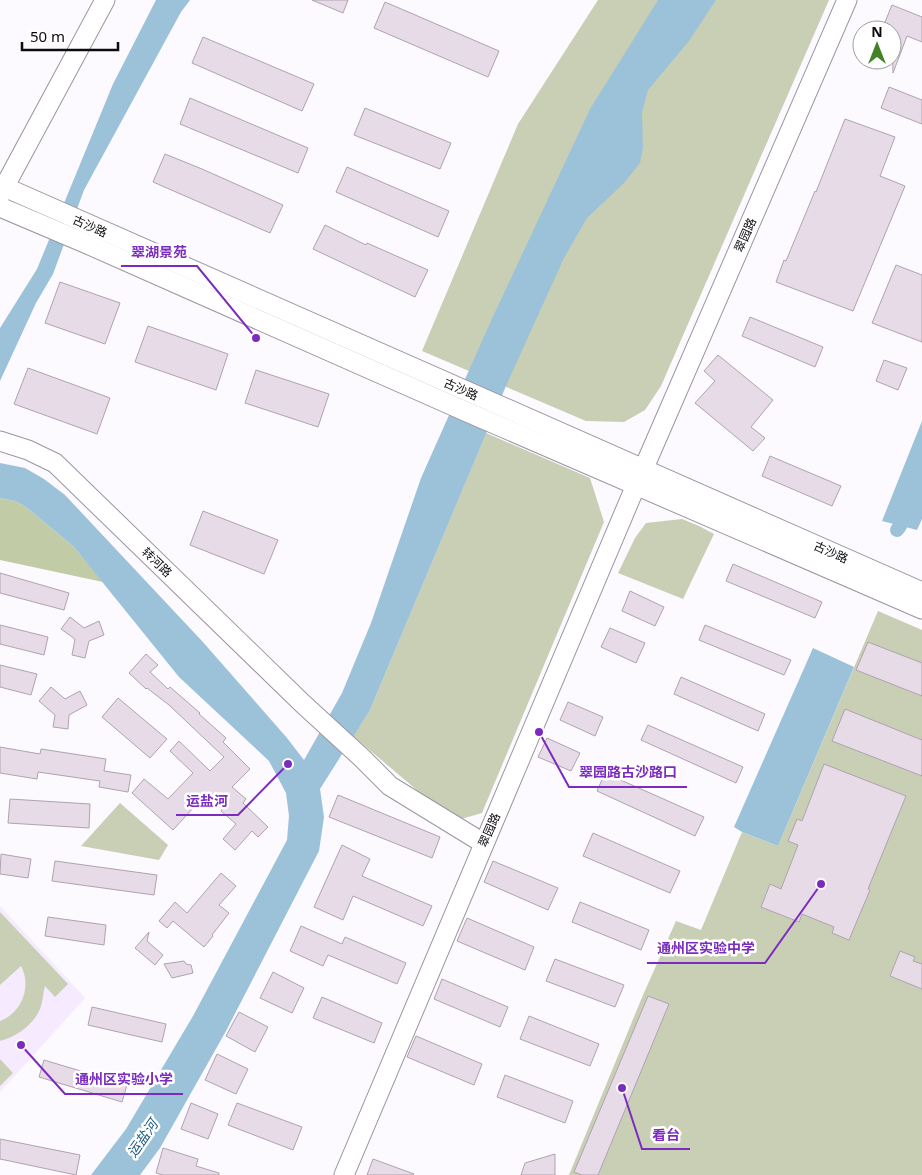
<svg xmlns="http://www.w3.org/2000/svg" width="922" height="1175" font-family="'Noto Sans','Noto Sans SC',sans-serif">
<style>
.built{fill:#f6eaff}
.green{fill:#c8cfb5}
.forest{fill:#c1cca6}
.water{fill:#9cc2da}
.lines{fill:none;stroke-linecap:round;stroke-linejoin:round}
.canal{stroke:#9cc2da;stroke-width:14}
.building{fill:#e6dbe7;stroke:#aea3af}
.secondary-casing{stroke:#9c95a2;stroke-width:21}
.secondary{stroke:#fff;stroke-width:19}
.labels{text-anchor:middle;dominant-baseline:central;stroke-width:5;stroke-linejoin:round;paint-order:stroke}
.street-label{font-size:12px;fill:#0d0a0f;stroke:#fff}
.water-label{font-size:14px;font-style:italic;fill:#1d5d7d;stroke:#fff}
.leader{fill:none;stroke:#7b2cbf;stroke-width:2}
.callout-dot{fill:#7b2cbf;stroke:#fff;stroke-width:2}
.callout-label{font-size:14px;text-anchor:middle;font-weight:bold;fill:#7b2cbf;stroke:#fff;stroke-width:5;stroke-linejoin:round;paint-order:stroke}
</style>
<rect width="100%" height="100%" fill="#fcf9ff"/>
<path class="built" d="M0,906L85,998L0,1092Z"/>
<g class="green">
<path d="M598,0H829L661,386L645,410L624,422L586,421L422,351L518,124Z"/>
<path d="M486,433L590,478L604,522L482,813L461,819L431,802L353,736L370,710Z"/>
<path d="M682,519L699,526L714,534L683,599L618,573L635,538L646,523Z"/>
<path d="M878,611L922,630V1175H569L643,995L676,921L701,930L742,832L778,846Z"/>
<path d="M120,803L168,845L159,860L81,846Z"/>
<path d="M0,912L68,984L55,997L45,986C43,993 43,1000 41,1006C35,1024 18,1036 0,1041V1021C22,1013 32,986 21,966L0,985Z"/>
<path d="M0,1059L13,1073L0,1086Z"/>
</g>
<path class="forest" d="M0,498L15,501L26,507L74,547L103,582L0,560Z"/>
<g class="water">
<path d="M156,0H190L181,12L84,190L53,274L36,303L0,381V328L37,269L113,84Z"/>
<path d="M658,0H716L689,41L648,90L642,112L643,148L640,163L624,183L587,218L564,258L506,386L370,710L320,789L324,817L319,851L226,1031L160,1148L140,1175H91L126,1129L193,1016L287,840L289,816L286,793L269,761L179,677L74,547L26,507L15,501L0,498V463L25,468L44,479L65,495L202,641L287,738L304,760L342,693L371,623L421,478L490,323L590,109Z"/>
<path d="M922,421V519L917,530L882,521Z"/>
<path d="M813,648L854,667L778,846L742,832L734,827Z"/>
</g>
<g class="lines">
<path class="canal" d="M897,530L900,526"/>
</g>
<g class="building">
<path d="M312,0H348L343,13Z"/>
<path d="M385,2L499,51L488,77L374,28Z"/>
<path d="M892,5L922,17V42L907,36L893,73L892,30L883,27Z"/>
<path d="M203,37L314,84L302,111L192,63Z"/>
<path d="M889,87L922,100V124L881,108Z"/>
<path d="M190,98L308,148L298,173L180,124Z"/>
<path d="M365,108L451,143L440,169L354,135Z"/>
<path d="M845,119L895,137L880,176L905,186L853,311L776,282L784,260L786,261L815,191L816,192Z"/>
<path d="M165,154L202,169L283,205L270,233L153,182Z"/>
<path d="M347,167L449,211L438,237L336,192Z"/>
<path d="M325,225L366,245L367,243L428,270L415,297L313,249Z"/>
<path d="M896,265L922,275V342L872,323Z"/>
<path d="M60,282L120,303L105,344L45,323Z"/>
<path d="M750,317L823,347L815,367L742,336Z"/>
<path d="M148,326L228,354L216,390L135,362Z"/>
<path d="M718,355L773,400L751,427L765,438L753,451L695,403L715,381L704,371Z"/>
<path d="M884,360L907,368L898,390L876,381Z"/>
<path d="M28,368L110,398L97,434L14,404Z"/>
<path d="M256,370L329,394L318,427L245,403Z"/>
<path d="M770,456L841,486L832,506L762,476Z"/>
<path d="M203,511L278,540L264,574L190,545Z"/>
<path d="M733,564L822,602L815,618L726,581Z"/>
<path d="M0,573L69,593L64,610L0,593Z"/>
<path d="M630,591L664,607L655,626L622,611Z"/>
<path d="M70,617L84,628L99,621L104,635L89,641L85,658L72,655L75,639L61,629Z"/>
<path d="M0,625L48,637L44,655L0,644Z"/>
<path d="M705,625L791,660L784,675L699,640Z"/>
<path d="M610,628L645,643L636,663L601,647Z"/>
<path d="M868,642L922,663V696L856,670Z"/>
<path d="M146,654L158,665L150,672L168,689L170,687L200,713L199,714L226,738L223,742L250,769L232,787L246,799L243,803L268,827L258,837L252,831L235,850L223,839L236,824L221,811L222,809L206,794L173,830L132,793L144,779L168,799L193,773L170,751L179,741L210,771L224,757L169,705L147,688L146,689L129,673Z"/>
<path d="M0,665L37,674L31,695L0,687Z"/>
<path d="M681,677L765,714L758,731L674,694Z"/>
<path d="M51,687L65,699L80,691L87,705L69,715L68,729L53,727L55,715L39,701Z"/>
<path d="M118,698L167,739L150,758L102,717Z"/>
<path d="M568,702L603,717L595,736L560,720Z"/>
<path d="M845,709L922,740V776L832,741Z"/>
<path d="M648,725L743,767L736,783L641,740Z"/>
<path d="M547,738L580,753L571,771L538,757Z"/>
<path d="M0,747L40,754L41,749L106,759L104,771L131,775L128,792L99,787L100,781L38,772L37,779L0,773Z"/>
<path d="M824,764L906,796L868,889L870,890L849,940L832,933L834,927L802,914L799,922L761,907L770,884L781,889L798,845L788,841L797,819L802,821Z"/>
<path d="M605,773L704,817L695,836L597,791Z"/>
<path d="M338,795L440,837L432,858L329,817Z"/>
<path d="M10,799L90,804L89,828L8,823Z"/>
<path d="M593,833L680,871L670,893L583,856Z"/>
<path d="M342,845L370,859L362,876L432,906L423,926L353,896L343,920L314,907Z"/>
<path d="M1,854L31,859L28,878L0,874Z"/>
<path d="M55,861L157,875L154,895L52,881Z"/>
<path d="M493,861L558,888L548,910L484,882Z"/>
<path d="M221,873L236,886L219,905L229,913L212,935L213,936L204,947L173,921L167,928L159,921L175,902L187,913Z"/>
<path d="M580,902L649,930L641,950L572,922Z"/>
<path d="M48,917L106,925L104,945L45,936Z"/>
<path d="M467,918L534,947L525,970L457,941Z"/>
<path d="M301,926L342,944L345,937L406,963L397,984L328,955L323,966L290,951Z"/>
<path d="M149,932L147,941L163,955L155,965L135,948Z"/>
<path d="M900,951L915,957L913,961L922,964V989L890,976Z"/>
<path d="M555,959L624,985L615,1007L546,981Z"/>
<path d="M184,961L186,964L191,965L193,973L172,978L164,964Z"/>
<path d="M273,972L304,988L292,1013L260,998Z"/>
<path d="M442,979L508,1007L500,1027L434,999Z"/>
<path d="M648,996L669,1004L598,1175H582L574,1172Z"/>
<path d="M322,997L382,1023L374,1043L313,1018Z"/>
<path d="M92,1007L166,1024L162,1042L88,1025Z"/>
<path d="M239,1012L268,1027L255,1052L226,1036Z"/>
<path d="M529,1016L599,1044L590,1066L520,1039Z"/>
<path d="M416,1036L482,1064L474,1085L407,1057Z"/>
<path d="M217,1054L248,1069L236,1094L205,1080Z"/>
<path d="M44,1060L127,1085L122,1102L39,1077Z"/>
<path d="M505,1075L573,1101L565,1123L497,1097Z"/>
<path d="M191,1103L218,1114L208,1139L181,1129Z"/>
<path d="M237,1103L302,1127L293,1150L228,1125Z"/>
<path d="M0,1139L80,1155L76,1175L0,1159Z"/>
<path d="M163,1148L198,1159L196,1166L219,1173V1175H163L156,1173Z"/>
<path d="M555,1154V1175H521L525,1163Z"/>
<path d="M373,1159L414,1174L413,1175H367Z"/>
</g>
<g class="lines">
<defs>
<g id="secondary">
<path d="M0,185L922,592"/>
<path d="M0,195L105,0"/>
<path d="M0,207L85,243L467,412L922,609"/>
<path d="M0,441L28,450L55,463L302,703L362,758L390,786L483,843"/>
<path d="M643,470L847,0"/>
<path d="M344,1175L636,485"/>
</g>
</defs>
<use href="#secondary" class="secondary-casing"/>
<use href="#secondary" class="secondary"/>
</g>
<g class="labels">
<g class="street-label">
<text transform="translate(90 226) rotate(24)">古沙路</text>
<text transform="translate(745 235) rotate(-66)">翠园路</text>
<text transform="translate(461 389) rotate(24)">古沙路</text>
<text transform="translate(831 552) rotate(24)">古沙路</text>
<text transform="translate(157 562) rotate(44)">转河路</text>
<text transform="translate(489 830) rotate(-66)">翠园路</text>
</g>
<g class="water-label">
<text transform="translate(142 1138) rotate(-55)">运盐河</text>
</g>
</g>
<path class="leader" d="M256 338L197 266H121M539 732L569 787H687M288 764L238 815H176M821 884L765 963H647M21 1045L65 1094H183M622 1088L642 1149H690"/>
<g class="callout-dot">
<circle cx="256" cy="338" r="5"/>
<circle cx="539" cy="732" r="5"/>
<circle cx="288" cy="764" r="5"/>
<circle cx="821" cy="884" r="5"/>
<circle cx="21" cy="1045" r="5"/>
<circle cx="622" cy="1088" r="5"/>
</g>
<g class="callout-label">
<text x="159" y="257">翠湖景苑</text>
<text x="628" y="777">翠园路古沙路口</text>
<text x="207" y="806">运盐河</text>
<text x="706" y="953">通州区实验中学</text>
<text x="124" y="1084">通州区实验小学</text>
<text x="666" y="1140">看台</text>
</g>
<g transform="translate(877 45)"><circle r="24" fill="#ffffff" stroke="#9e9d9f"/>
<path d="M0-4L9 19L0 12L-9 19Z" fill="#408427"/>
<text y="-8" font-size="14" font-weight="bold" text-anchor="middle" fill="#0d0a0f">N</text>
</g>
<path d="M22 42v8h96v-8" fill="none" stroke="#0d0a0f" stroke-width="2.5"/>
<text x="30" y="42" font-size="15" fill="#0d0a0f" stroke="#ffffff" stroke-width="4" paint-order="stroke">50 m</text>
</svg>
